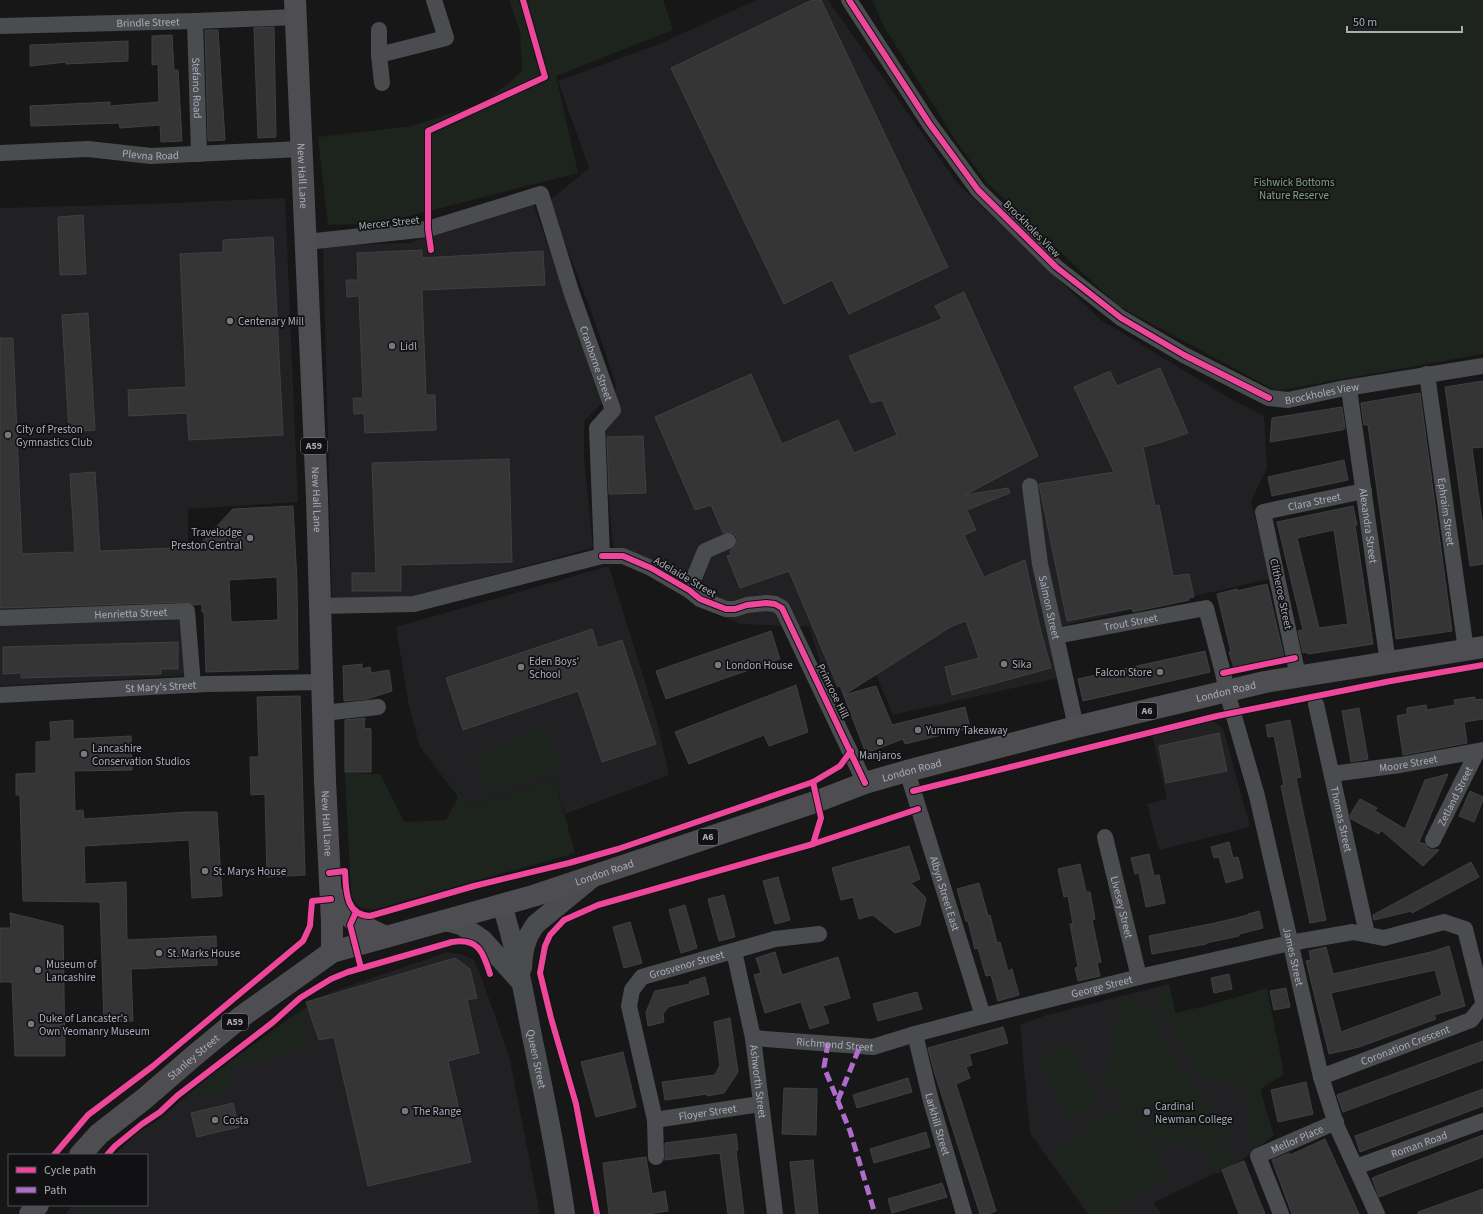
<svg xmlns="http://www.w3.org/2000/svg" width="1483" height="1214" font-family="'Source Sans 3',sans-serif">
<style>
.built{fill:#212123}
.green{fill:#1d241e}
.building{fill:#353536;stroke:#3f4043;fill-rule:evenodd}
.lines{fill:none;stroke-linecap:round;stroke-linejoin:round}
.minor{stroke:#4b4c50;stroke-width:16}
.tertiary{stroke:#4b4c50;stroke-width:20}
.trunk{stroke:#4e4e52;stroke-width:22}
.quiet{stroke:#b06ccc;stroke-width:5;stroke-dasharray:10 5;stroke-linecap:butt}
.cycleway-casing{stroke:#111113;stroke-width:8}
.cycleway{stroke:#ed469a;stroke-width:6}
.poi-dot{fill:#757880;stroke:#111113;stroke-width:1.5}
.labels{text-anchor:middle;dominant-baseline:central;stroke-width:3.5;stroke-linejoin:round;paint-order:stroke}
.shield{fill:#111113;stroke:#7b7e86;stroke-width:1}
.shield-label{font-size:10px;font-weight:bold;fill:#a8adb8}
.street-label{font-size:11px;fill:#a8adb8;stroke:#111113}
.park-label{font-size:11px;fill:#7fa381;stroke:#111113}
.poi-label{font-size:11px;fill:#a8adb8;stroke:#111113;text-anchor:start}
</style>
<rect width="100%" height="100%" fill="#171717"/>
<g class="built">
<path d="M757,0H828L958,184L1101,320L1231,399L1264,416L1267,468L1251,501L1270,579L1048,629L1058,678L893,715L876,675L829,690L809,627L740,624L691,602L613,546L605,458L604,429L613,410L616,385L592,314L549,201L589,168L558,81L659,44Z"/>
<path d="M285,198L298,502L188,509V636L193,675L0,686V208L149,204Z"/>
<path d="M533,203L603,402L584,421V458L593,548L404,599L332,600L323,246L409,243Z"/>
<path d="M609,566L656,718L669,775L565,814L554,777L473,807L420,747L409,706L396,627Z"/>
<path d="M1211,720L1223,728L1250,827L1159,850L1147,804L1167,799L1152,734Z"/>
<path d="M448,952L460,954L473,959L480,974L493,1010L510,1060L540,1214H66L72,1205H147V1155H114L137,1133L157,1121L209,1077L291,1017L331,992Z"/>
<path d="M1169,984L1175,1013L1265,992L1281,1071L1260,1090L1274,1135L1242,1160L1153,1203L1162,1214H1088L1030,1133L1020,1025L1044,1016Z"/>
</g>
<g class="green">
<path d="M509,0H663L673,30L556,76L578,173L382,223L328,225L318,137L412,126L482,103L510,82L522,71L520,31Z"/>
<path d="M872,0H1483V354L1276,391L1117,305L987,183L958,144L884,27Z"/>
<path d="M547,728L560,769L489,794L476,753Z"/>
<path d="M420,747L473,807L554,777L575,853L373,910L359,907L351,896L345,773L380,774L404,822L446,820L458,797Z"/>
<path d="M1169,984L1176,1015L1267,988L1284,1074L1260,1089L1272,1132L1254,1145L1242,1083L1253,1065L1272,1046L1261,1004L1164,1017L1152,1006Z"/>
<path d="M1121,995L1149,1007L1178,1064L1237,1146L1221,1137L1161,1143L1104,1082Z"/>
<path d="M1260,1006L1269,1046L1252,1061L1239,1083L1205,1081L1166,1019Z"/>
<path d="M301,1011L310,1048L233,1068L230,1071L233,1089L192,1099L191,1093L209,1077Z"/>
<path d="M1070,1042L1101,1104L1069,1121L1038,1058Z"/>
<path d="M1121,1105L1168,1174L1109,1214H1092L1051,1153Z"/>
<path d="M1193,1142L1218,1144L1242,1160L1217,1174Z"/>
<path d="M87,1205H106L107,1214H86L84,1209Z"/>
</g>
<g class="building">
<path d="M812,0H821L948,267L849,314L832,280L784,304L671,68Z"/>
<path d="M274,27L276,137L258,138L254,28Z"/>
<path d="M205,30H218L225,140L208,141Z"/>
<path d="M172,35L174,70H178L182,141L161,142L160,125L120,128L119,123L31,126L30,106L110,102V106L159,102L158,64L152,65V36Z"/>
<path d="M128,41V61L66,64V62L30,66V45Z"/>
<path d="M83,215L86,274L60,275L58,217Z"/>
<path d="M273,237L283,435L189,440L187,413L129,416L128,390L186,387L180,254L223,252V240Z"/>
<path d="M422,250V258L543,251L545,285L422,290L426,395H435L436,430L365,433L364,413L354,414L353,398H363L359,296L347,297L346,280H358L357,253Z"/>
<path d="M964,292L1038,456L965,495L1008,488L1010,493L967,510L976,530L964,535L984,577L1025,560L1039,624L1051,668L952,695L945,667L979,658L966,621L952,626L844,695L876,686L892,725L965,707L970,728L905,744L903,739L866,753L840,686L838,687L789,571L740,588L727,556L731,555L730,551L736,546L737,542V537L733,533L729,532L723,533L711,505L695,510L655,417L751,374L782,444L838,420L854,453L897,435L882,400L871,403L849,356L942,319L935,306Z"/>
<path d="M88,313L95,430L69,432L62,315Z"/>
<path d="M0,338H13L22,554L75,552L70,474L95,472L100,551L197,547L233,509L293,506L297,582L298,669L206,672L204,612H202V604L194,605L187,602L0,608ZM277,577L278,620L231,622L229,580Z"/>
<path d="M1160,368L1188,433L1162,442L1143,447L1155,506L1159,505L1173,576L1189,574L1194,597L1188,598L1189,600L1133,612L1132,608L1067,621L1039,484L1114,472L1074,387L1110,371L1117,386Z"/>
<path d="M1483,381V447L1472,448L1483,527V564L1470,566L1445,387Z"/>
<path d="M1420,393L1452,631L1396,639L1390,582L1368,425H1364L1361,404V403Z"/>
<path d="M1342,407L1345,428L1342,430L1270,442L1272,418Z"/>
<path d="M643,436L646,493L609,494L607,437Z"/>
<path d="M509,459L512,562L401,565V591H352V573H376L372,463Z"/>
<path d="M1344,460L1348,480L1272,496L1268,477Z"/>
<path d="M1353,506L1357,525L1355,526L1373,644L1308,654L1307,652L1303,653L1298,631L1303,630L1277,522ZM1334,530L1348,624L1319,628L1297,538Z"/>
<path d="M1267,584L1284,657L1234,668L1229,652H1231L1217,594L1237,589V591Z"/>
<path d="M592,629L598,648L622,640L656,744L602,762L578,691L463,730L446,678Z"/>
<path d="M771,631L780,659L666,699L656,671Z"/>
<path d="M178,642V669H161V674L21,678V673L3,674V647Z"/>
<path d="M1205,651L1210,672L1083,701L1078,679Z"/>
<path d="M362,664V669L370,667L371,673L389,670L392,691L367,699L344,701L343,666Z"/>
<path d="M796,685L808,732L769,746L764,735L689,764L675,732Z"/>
<path d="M300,696L305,875L267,877L265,794L251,795L250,757H259L257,697Z"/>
<path d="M1475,697V700L1483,699V719L1464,722L1467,743L1403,755L1397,716L1407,714V708L1426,705L1427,710L1455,705L1454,700Z"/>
<path d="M1359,708L1368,759L1351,762L1342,711Z"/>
<path d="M365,718L364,728L371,729V772H345V720Z"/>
<path d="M73,720V739L131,736L132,770L74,771L75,811L83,810L84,819L188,812H217L222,896L192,898L189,840L84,846L85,884L126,882L127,940L216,936L217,965L131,969L133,1021L104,1022L100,902L23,901L20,795H16V774L36,773V742L51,741L50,722Z"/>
<path d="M1290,720L1301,777L1296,778L1326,920L1310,923L1281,786L1284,785L1274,736L1268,737L1266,725Z"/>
<path d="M1219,733L1227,771L1166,783L1159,746Z"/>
<path d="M1448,774L1419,842L1425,844L1429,849L1439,850L1423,866L1381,830L1379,834L1351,819L1350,815L1360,799L1377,808L1375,811L1405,829L1425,780Z"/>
<path d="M1470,791L1483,797V800L1474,822L1459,816Z"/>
<path d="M1229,842L1233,858L1238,857L1243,878L1226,883L1219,857L1214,858L1211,847Z"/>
<path d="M909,846L920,879L911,883L926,898L920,925L895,933L873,915L859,919L853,897L841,900L832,868Z"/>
<path d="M1149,854L1154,876L1159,875L1165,903L1146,907L1139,873L1135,874L1131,858Z"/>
<path d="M1471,862L1479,877L1412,913L1411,911L1374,920L1373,915Z"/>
<path d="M1080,864L1086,892H1090L1095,919L1092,920L1101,962L1097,963L1100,976L1078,981L1075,968L1078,967L1070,924H1073L1068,896L1064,897L1058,869Z"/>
<path d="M778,877L790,920L775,924L763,881Z"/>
<path d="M979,883L988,916L990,915L997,943L1000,942L1008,971L1012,969L1019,995L998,1001L991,975L986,976L978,948L975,949L968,921H966L957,889Z"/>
<path d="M724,895L735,937L719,941L708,899Z"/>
<path d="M685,905L697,948L681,953L669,910Z"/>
<path d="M1259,911L1263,928L1239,934V936L1206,943V944L1152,954L1149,936L1215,923L1248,915V914Z"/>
<path d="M10,913L63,926L65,1056H15L12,982H0V928H11Z"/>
<path d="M630,922L642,963L624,968L613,927Z"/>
<path d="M1449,946L1465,1006L1434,1015L1436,1019L1359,1047L1329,1054L1306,961L1311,960L1309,951L1326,947L1333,974L1431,952ZM1435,970L1442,995L1341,1032L1331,993Z"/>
<path d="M775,952L782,975L838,957L850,998L823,1006L829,1023L810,1029L801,1002L765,1013L754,975L761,973L756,958Z"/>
<path d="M455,958L470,969L477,998L467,1000L479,1053L448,1061L471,1162L368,1186L334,1037L319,1040L306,1002Z"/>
<path d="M1229,974L1232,989L1214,993L1211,978Z"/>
<path d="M705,977L709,994L668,1007L663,1014L664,1022L648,1026L646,1012L655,991L690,984L689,982Z"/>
<path d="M1286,988L1290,1007L1274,1010L1270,991Z"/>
<path d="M917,992L922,1009L878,1021L873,1004Z"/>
<path d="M730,1018L738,1072L724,1093L707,1096V1094L665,1100L662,1082L715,1075L720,1065L714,1022Z"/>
<path d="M1003,1027L1008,1043L969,1054L972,1065L966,1067L970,1078L956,1084L996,1211L988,1214H980L934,1071L928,1048Z"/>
<path d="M1483,1041V1060L1343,1112L1337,1095Z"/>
<path d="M623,1052L636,1107L596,1117L581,1062Z"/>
<path d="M908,1078L912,1092L857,1108L853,1095Z"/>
<path d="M1306,1082L1313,1114L1278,1122L1271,1090Z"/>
<path d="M784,1088L817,1089L816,1135L782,1134Z"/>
<path d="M1483,1089V1106L1360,1152L1355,1136Z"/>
<path d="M233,1103L239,1127L197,1137L191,1113Z"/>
<path d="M926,1132L930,1147L874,1163L870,1149Z"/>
<path d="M736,1134L738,1150L736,1151L744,1214H728L720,1153L665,1160V1143Z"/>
<path d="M1483,1135V1157L1379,1197L1372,1178Z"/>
<path d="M1325,1139L1330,1150L1359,1214H1292L1272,1160L1289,1153L1290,1155Z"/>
<path d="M646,1157L652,1194L665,1191L668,1211L648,1214H609L603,1163Z"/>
<path d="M813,1160L818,1214H796L790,1162Z"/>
<path d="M1244,1161L1258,1197L1265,1214H1239L1222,1170Z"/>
<path d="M942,1183L947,1197L892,1213L888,1199Z"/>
<path d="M1483,1189V1214H1418V1212Z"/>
</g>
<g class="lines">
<g class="minor">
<path id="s1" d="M849,0L929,123L978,190L1056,267L1121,318L1184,355L1269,398L1288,400L1340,389L1483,366"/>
<path id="s2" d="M195,21L199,154"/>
<path id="s3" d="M0,26L195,21L295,17"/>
<path d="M379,30V55L446,38L434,0"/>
<path d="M379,55L382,83"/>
<path id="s4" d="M0,153L88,149L151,156L301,149"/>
<path id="s5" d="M306,242L428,229L541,194L572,294L613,410L597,428L602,556"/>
<path id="s6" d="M1427,374L1466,650"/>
<path id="s7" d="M1349,389L1388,663"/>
<path id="s8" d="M1030,486L1040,564L1076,727"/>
<path d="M689,590L705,551L728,541"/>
<path d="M321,606L414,604L602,556H623L651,568L689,590L700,599L726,609H735L747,605L766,603L775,604L782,608L865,783"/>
<path id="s9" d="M0,618L187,611L193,685"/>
<path id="s10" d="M1056,636L1206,608L1223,673L1227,692L1257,796L1321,1077L1337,1127L1377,1214"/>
<path id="s11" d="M1298,676L1263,512L1364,491"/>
<path id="s12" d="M0,695L207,684L322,682"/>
<path id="s13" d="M1316,704L1367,934"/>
<path d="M323,713L378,707"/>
<path id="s14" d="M907,771L983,1016"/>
<path id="s15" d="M1332,774L1400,765L1483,750"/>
<path id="s16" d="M1105,837L1139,977"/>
<path id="s17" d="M1433,840L1477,752"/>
<path id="s18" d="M734,951L753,1038L775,1214"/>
<path id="s19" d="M915,1034L931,1101L964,1214"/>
<path id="s20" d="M753,1038L873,1047L915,1034L983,1016L1139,977L1290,943L1353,932L1384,938L1444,922L1465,929L1483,1001"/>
<path id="s21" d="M1321,1077L1471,1020L1483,1005"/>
<path id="s22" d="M655,1120L760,1104"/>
<path id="s23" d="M656,1157L655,1120L629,1006L632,990L642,977L775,939L819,934"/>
<path id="s24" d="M1356,1167L1483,1121"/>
<path id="s25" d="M1281,1214L1258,1156L1336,1122"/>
</g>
<g class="tertiary">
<path id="s26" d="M502,905C516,949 524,995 533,1041C545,1098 557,1156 565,1214"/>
<path d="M446,921L461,925L482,939L520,981"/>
<path d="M522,968C523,951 525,938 536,924L592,878"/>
</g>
<g class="trunk">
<path id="s27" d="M295,0L317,498L325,781L332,922V952"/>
<path d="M331,892C346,918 358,925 386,937"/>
<path id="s28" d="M80,1155L99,1134L144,1099L195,1055L241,1017L332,952L533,896L818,801L865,783L907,771L1076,727L1265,682L1483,647"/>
<path d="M30,1214L38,1205"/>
</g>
<g class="quiet">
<path d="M828,1043L824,1067L850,1131L875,1214"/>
<path d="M838,1100L860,1046"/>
</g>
<defs>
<g id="cycleway">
<path d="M849,0L929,123L978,190L1056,267L1121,318L1184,355L1269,398"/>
<path d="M431,250L428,229V131L545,77L523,0"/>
<path d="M602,556H623L651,568L689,590L700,599L726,609H735L747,605L766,603L775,604L782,608L865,783"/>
<path d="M1223,673L1295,658"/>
<path d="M813,782L821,818L813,844"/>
<path d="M913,791L1217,716L1391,681L1483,665"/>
<path d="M329,873L345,871C346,890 345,915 370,916L474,886L569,863L618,849L813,782L840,766L851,751"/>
<path d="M356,912L350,925L361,968"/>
<path d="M54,1155L88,1115L153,1066L303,941L310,926L312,901L331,899"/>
<path d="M107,1155L115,1146L142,1124L160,1112L177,1096L272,1023L300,998L331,979L348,972L452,942C478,938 483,951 490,974"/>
<path d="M597,1214L576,1104L551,1018L540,973L545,946L550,935L564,920L598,905L813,844L918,809"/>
</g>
</defs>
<use href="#cycleway" class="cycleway-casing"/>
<use href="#cycleway" class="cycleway"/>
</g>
<g class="poi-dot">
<circle cx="230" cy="321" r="4"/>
<circle cx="392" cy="346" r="4"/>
<circle cx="8" cy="435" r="4"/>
<circle cx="250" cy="538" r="4"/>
<circle cx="1004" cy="664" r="4"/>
<circle cx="718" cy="665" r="4"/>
<circle cx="521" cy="667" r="4"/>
<circle cx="1160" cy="672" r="4"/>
<circle cx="918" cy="730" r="4"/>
<circle cx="880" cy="742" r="4"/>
<circle cx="84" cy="754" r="4"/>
<circle cx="205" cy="871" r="4"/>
<circle cx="159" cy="953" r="4"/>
<circle cx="38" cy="970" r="4"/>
<circle cx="31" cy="1024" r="4"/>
<circle cx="405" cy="1111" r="4"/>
<circle cx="1147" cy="1112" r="4"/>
<circle cx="215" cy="1120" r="4"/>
</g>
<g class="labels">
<g class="shield">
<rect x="301" y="438" width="26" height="16" rx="3"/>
<rect x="1137" y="703" width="20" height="16" rx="3"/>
<rect x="698" y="829" width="20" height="16" rx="3"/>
<rect x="222" y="1014" width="26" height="16" rx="3"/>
</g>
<g class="shield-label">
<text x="314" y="446">A59</text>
<text x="1147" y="711">A6</text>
<text x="708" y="837">A6</text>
<text x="235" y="1022">A59</text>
</g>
<g class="street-label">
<text stroke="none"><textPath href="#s3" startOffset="148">Brindle Street</textPath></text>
<text stroke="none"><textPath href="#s2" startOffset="67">Stefano Road</textPath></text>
<text stroke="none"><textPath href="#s4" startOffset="151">Plevna Road</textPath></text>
<text stroke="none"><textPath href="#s27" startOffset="176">New Hall Lane</textPath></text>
<text transform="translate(389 223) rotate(-6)">Mercer Street</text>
<text transform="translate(1032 229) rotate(45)">Brockholes View</text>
<text stroke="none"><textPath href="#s5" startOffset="419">Cranborne Street</textPath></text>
<text stroke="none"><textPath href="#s1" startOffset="644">Brockholes View</textPath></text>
<text stroke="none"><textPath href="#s27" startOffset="500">New Hall Lane</textPath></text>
<text stroke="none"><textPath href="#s11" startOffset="220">Clara Street</textPath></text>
<text stroke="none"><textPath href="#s6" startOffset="139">Ephraim Street</textPath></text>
<text stroke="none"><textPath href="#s7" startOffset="138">Alexandra Street</textPath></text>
<text transform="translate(685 577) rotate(30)">Adelaide Street</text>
<text transform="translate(1281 594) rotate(78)">Clitheroe Street</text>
<text stroke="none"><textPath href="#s8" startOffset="123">Salmon Street</textPath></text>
<text stroke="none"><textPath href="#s9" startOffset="131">Henrietta Street</textPath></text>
<text stroke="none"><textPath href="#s10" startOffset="76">Trout Street</textPath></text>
<text stroke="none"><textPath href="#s12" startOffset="161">St Mary's Street</textPath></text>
<text transform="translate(833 691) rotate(64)">Primrose Hill</text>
<text stroke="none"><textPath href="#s28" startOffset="1256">London Road</textPath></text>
<text stroke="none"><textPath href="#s15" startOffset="77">Moore Street</textPath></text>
<text stroke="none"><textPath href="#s28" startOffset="932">London Road</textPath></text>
<text stroke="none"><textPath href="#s17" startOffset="49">Zetland Street</textPath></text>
<text stroke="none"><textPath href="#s13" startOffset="118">Thomas Street</textPath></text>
<text stroke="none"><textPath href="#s27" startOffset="824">New Hall Lane</textPath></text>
<text stroke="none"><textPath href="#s28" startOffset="608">London Road</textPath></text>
<text stroke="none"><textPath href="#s14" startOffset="128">Albyn Street East</textPath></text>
<text stroke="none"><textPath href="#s16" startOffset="72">Livesey Street</textPath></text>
<text stroke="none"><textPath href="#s10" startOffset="512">James Street</textPath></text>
<text stroke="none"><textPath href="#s23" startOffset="233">Grosvenor Street</textPath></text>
<text stroke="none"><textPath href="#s20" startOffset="357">George Street</textPath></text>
<text stroke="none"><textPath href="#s20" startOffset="82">Richmond Street</textPath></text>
<text stroke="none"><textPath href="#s21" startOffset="90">Coronation Crescent</textPath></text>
<text stroke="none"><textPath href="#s28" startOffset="150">Stanley Street</textPath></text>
<text stroke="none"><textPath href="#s26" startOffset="158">Queen Street</textPath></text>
<text stroke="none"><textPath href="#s18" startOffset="133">Ashworth Street</textPath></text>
<text stroke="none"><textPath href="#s22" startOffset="53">Floyer Street</textPath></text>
<text stroke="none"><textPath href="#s19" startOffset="93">Larkhill Street</textPath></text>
<text stroke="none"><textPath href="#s25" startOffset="105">Mellor Place</textPath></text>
<text stroke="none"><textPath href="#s24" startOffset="67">Roman Road</textPath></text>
</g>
<g class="park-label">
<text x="1294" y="182">Fishwick Bottoms<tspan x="1294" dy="13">Nature Reserve</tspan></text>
</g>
<g class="poi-label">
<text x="238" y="321">Centenary Mill</text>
<text x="400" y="346">Lidl</text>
<text x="16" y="429">City of Preston<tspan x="16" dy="13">Gymnastics Club</tspan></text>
<text x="242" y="532" text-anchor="end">Travelodge<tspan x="242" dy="13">Preston Central</tspan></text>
<text x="529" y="661">Eden Boys'<tspan x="529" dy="13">School</tspan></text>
<text x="1012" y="664">Sika</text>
<text x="726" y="665">London House</text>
<text x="1152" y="672" text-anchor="end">Falcon Store</text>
<text x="926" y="730">Yummy Takeaway</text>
<text x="92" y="748">Lancashire<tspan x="92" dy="13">Conservation Studios</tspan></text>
<text x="880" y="755" text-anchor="middle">Manjaros</text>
<text x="213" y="871">St. Marys House</text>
<text x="167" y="953">St. Marks House</text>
<text x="46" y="964">Museum of<tspan x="46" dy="13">Lancashire</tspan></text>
<text x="39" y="1018">Duke of Lancaster's<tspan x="39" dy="13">Own Yeomanry Museum</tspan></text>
<text x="1155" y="1106">Cardinal<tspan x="1155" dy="13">Newman College</tspan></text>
<text x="413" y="1111">The Range</text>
<text x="223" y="1120">Costa</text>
</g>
</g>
<rect x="8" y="1154" width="140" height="52" fill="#111113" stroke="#4d4f55"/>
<rect x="16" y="1167" width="20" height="6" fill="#ed469a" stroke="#4d4f55"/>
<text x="44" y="1174" font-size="12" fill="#a8adb8">Cycle path</text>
<rect x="16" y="1187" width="20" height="6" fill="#b06ccc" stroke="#4d4f55"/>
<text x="44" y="1194" font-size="12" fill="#a8adb8">Path</text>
<path d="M1347 26v6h115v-6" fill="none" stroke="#a8adb8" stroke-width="2"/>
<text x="1353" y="26" font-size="12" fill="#a8adb8" stroke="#111113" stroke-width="3" paint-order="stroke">50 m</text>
</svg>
